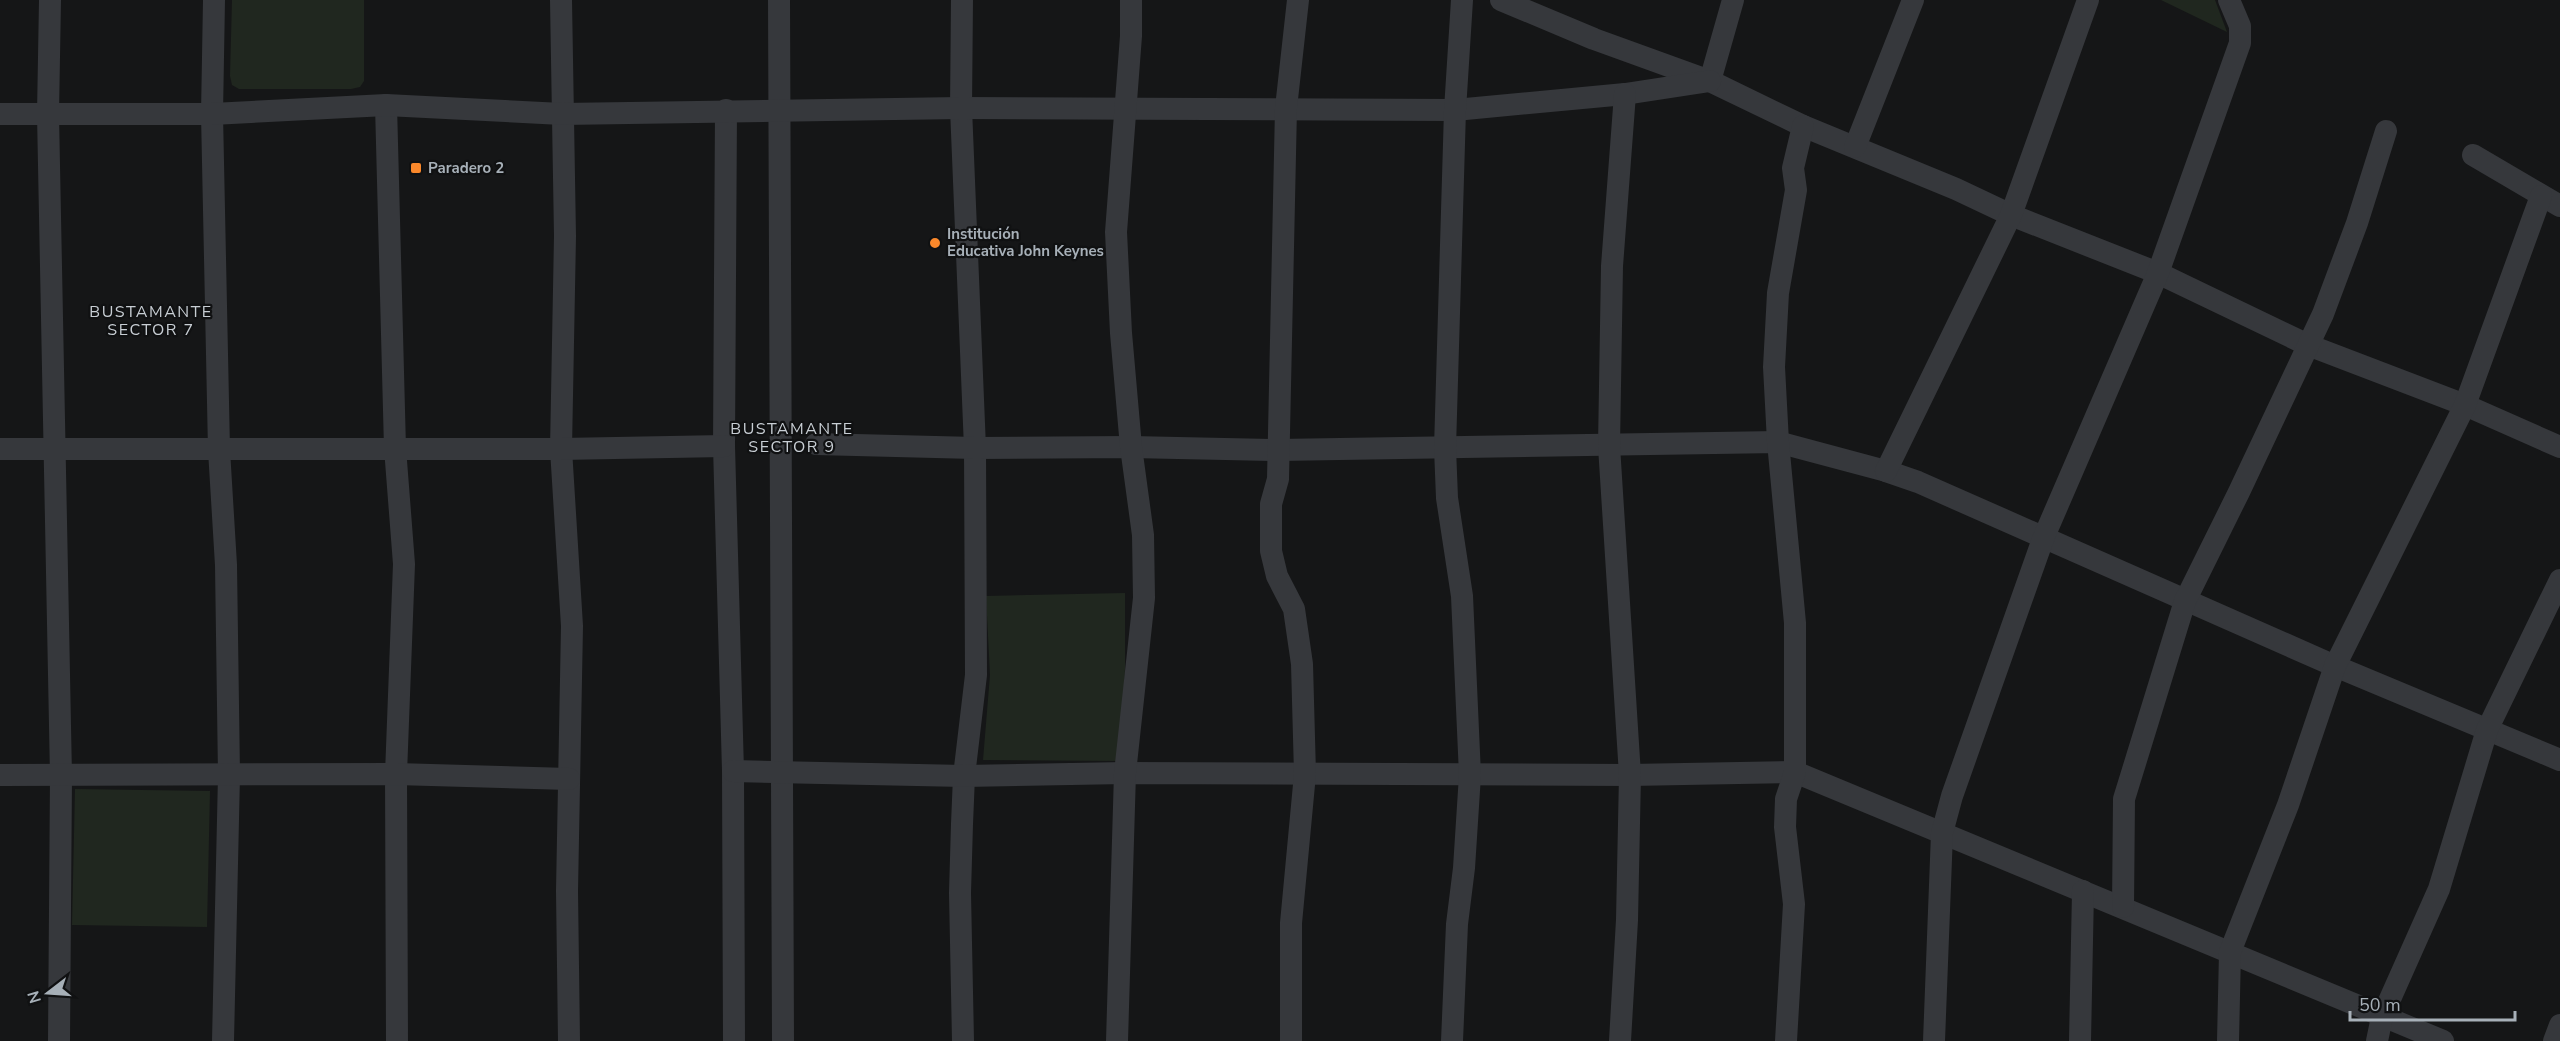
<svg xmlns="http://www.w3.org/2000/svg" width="2560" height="1041" font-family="'Nunito Sans',sans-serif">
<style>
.green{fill:#20271f}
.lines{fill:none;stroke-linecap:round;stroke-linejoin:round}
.minor{stroke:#36383c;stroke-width:22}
.poi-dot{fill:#fa882b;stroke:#101112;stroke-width:2}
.labels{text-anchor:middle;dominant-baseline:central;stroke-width:4.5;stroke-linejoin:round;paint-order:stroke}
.poi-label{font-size:15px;font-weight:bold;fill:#a7b0b8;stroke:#101112;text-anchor:start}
.neighbourhood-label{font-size:16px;letter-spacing:1.5px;fill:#c8ced4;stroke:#101112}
</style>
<rect width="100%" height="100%" fill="#151617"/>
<g class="green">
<path d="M232,0H364V81L360,87L351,89H239L232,85L230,76Z"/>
<path d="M2161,0H2215L2227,32Z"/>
<path d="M1125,593V669L1120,761L983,760L990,675L986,596Z"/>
<path d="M75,789L210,791L207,927L72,925Z"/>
</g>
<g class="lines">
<g class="minor">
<path d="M50,0L48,114L61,776L59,1041"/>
<path d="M214,0L212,114L219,450L226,565L229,775L223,1041"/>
<path d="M561,0L565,236L561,449L572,626L567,891L569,1041"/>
<path d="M779,0L783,1041"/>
<path d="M962,0L961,108L975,448L976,675L964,776L962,824L960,893L963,1041"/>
<path d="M1501,0L1594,39L1710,81L1803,126L1956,189L2011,215L2158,273L2308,345L2465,405L2560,447"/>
<path d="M1710,81L1733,0"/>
<path d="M386,105L395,448L404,564L396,774L397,1041"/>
<path d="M726,110L724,446L733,771L734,1041"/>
<path d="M0,114H212L386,105L562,114L961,108L1455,110L1625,94L1710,81"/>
<path d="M1855,147L1913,0"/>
<path d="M2473,155L2560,206"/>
<path d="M816,444L975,448L1131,447L1278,450L1778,442L1886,471L1918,482L2335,666L2560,760"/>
<path d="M0,449H561L724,446"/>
<path d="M1886,471L2011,215L2088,0"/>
<path d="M733,771L964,776L1125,773L1630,775L1795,772L2443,1041"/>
<path d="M0,775L396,774L569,779"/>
<path d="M2123,907L2124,799L2185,601L2239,492L2323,314L2357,223L2386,131"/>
<path d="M1117,1041L1125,773L1144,598L1143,535L1131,447L1121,333L1116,232L1131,36V0"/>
<path d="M1291,1041V923L1305,774L1302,664L1294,609L1277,576L1271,551V504L1278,479L1286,108L1298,0"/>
<path d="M1452,1041L1457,924L1464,868L1470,775L1462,596L1447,498L1445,448L1455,110L1462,0"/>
<path d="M1620,1041L1627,920L1630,775L1609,446L1612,266L1625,94"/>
<path d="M1786,1041L1794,904L1785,827L1786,799L1795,772V623L1778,442L1774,367L1778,293L1796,190L1793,168L1803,126"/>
<path d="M1934,1041L1942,833L1952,796L2043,539L2158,273L2240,43V26L2229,0"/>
<path d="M2080,1041L2083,891"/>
<path d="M2228,1041L2230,952L2288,805L2335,666L2465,405L2541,196"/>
<path d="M2377,1041L2382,1017L2439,889L2487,730L2560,580"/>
<path d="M2554,1041L2560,1025"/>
</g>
</g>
<g class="poi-dot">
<rect x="410" y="162" width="12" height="12" rx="3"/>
<circle cx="935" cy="243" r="6"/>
</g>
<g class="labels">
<g class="poi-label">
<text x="428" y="168">Paradero 2</text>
<text x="947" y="234">Institución<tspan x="947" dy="17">Educativa John Keynes</tspan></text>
</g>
<g class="neighbourhood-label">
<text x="151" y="312">BUSTAMANTE<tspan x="151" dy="18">SECTOR 7</tspan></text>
<text x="792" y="429">BUSTAMANTE<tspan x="792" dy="18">SECTOR 9</tspan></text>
</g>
</g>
<g transform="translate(48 993) rotate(253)" stroke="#101112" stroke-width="4.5" paint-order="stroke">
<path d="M0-4.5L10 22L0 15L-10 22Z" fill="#a7b0b8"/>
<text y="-9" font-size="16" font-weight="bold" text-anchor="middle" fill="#a7b0b8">N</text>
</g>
<path d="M2350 1011v9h165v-9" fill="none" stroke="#a7b0b8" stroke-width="3"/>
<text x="2359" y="1011" font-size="18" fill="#a7b0b8" stroke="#101112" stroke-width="4.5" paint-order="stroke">50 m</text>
</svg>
